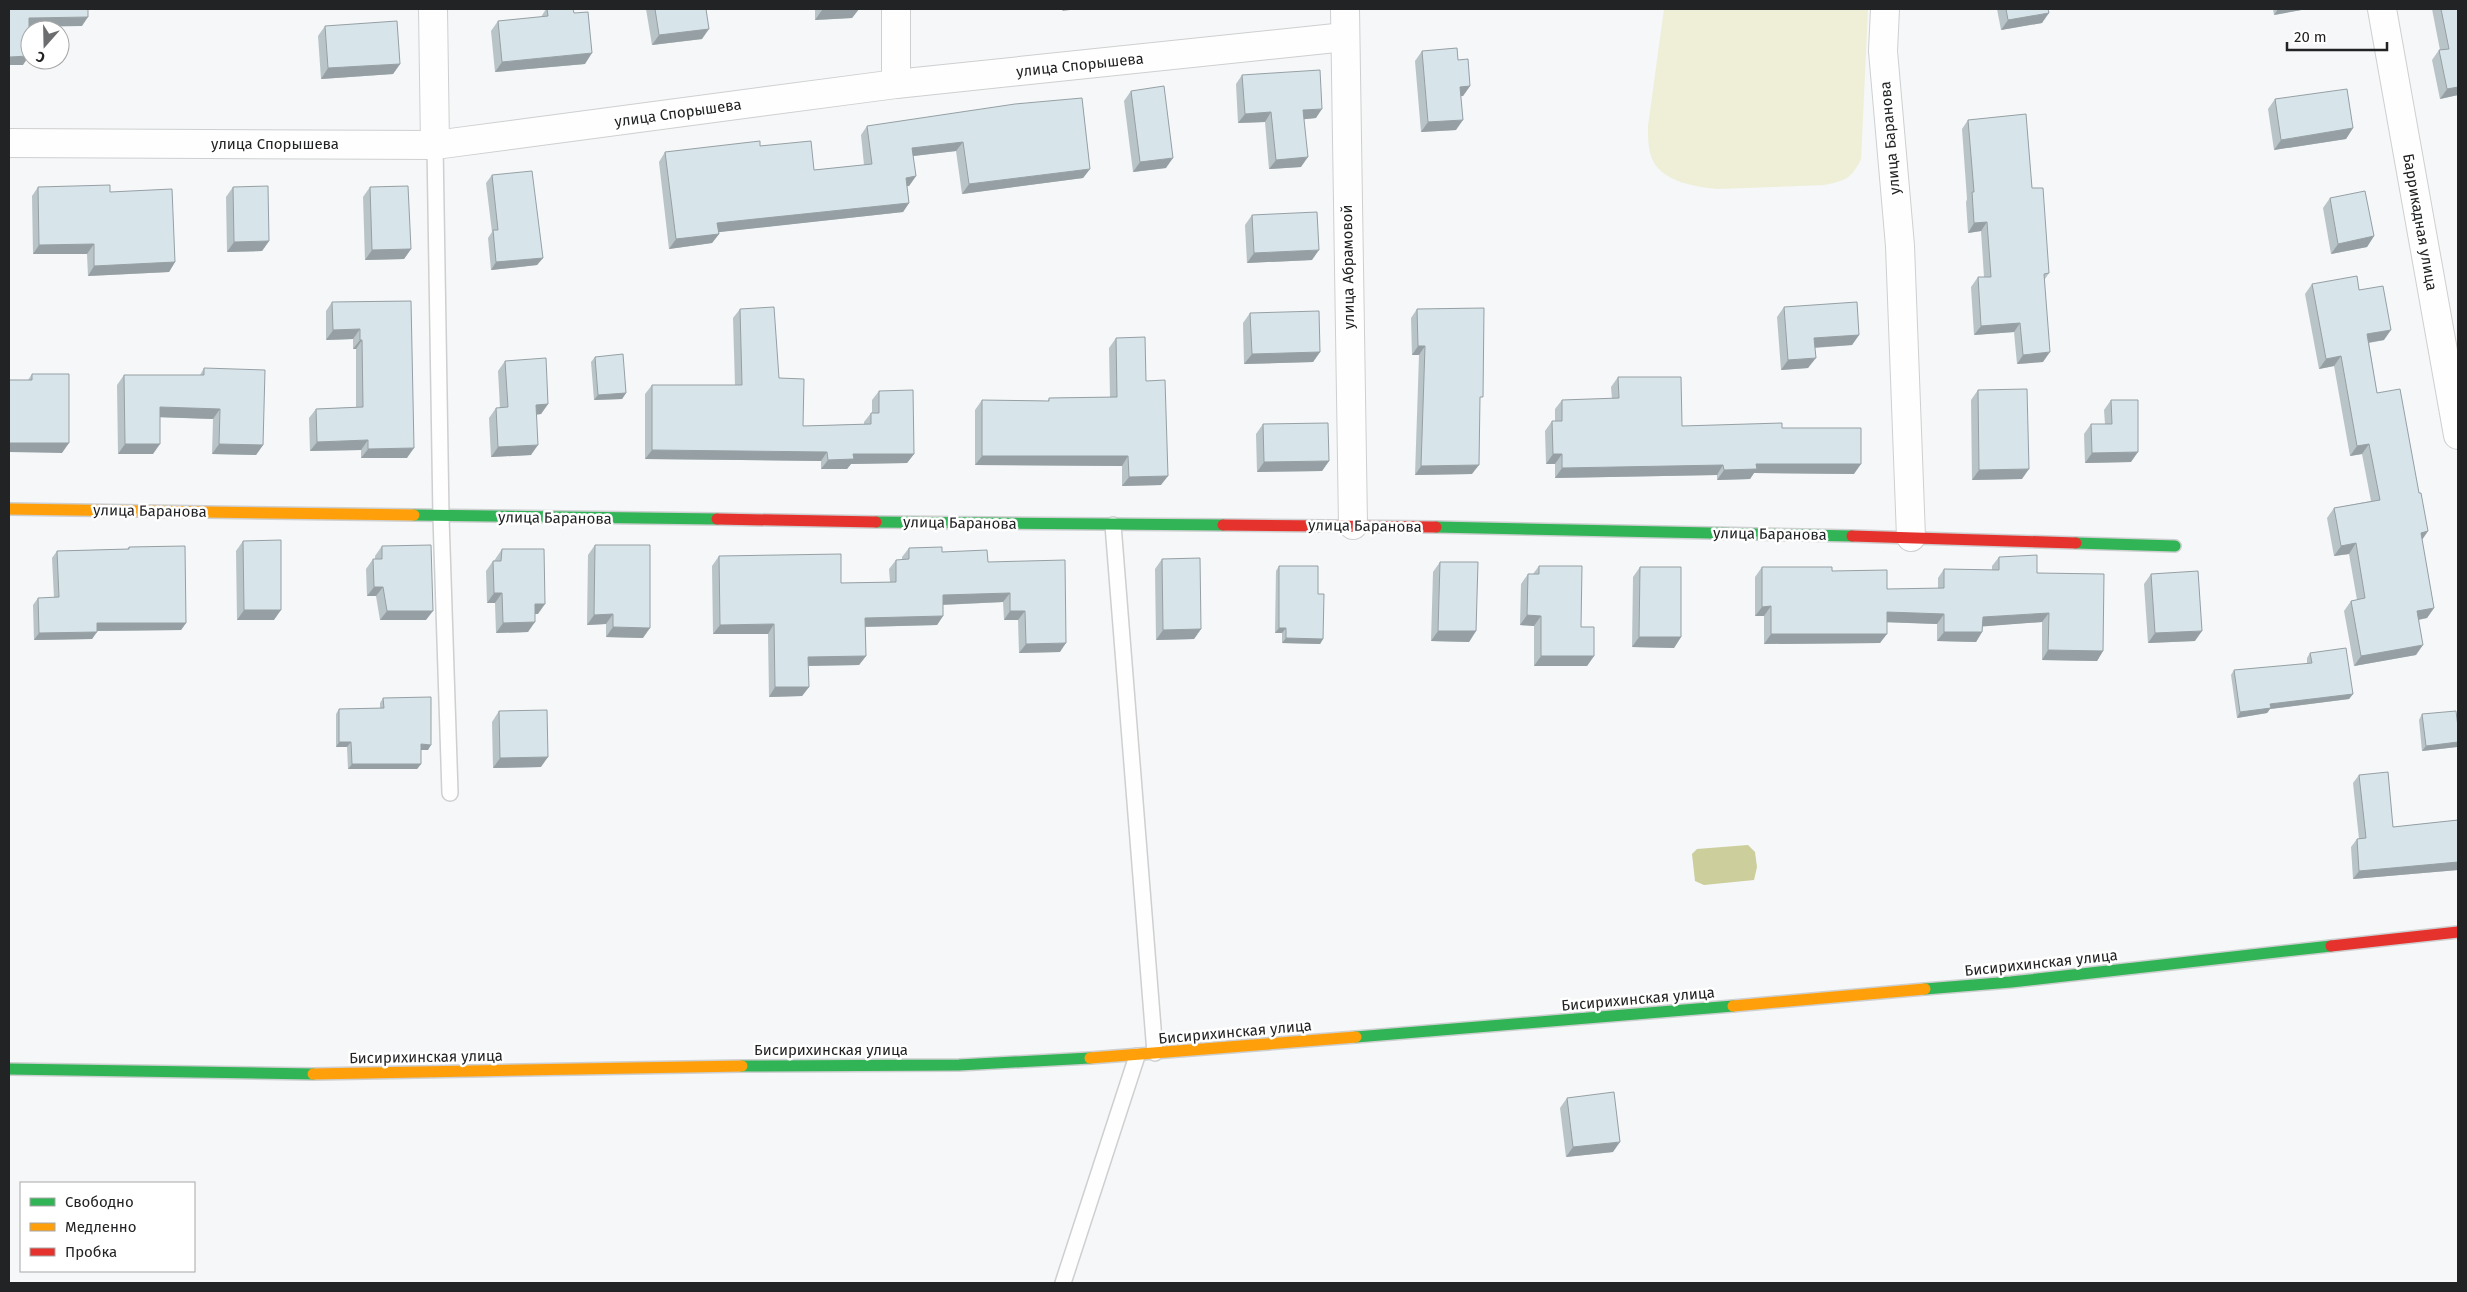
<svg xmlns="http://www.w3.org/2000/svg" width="2467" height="1292" font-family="'Fira Sans',sans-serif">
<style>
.green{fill:#eeefd6}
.water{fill:#ccce9c}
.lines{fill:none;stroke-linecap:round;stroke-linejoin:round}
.lane-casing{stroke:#cecfd0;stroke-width:18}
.street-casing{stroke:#cecfd0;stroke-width:30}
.fast-casing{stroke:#cecfd0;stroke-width:14}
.slow-casing{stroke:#cecfd0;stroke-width:14}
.jam-casing{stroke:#cecfd0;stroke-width:14}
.lane{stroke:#fefefe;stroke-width:15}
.street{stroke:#fefefe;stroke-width:28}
.fast{stroke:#30b455;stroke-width:11}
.slow{stroke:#ff9f0a;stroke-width:11}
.jam{stroke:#e5322d;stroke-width:11}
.wall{fill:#b9c4c9}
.shaded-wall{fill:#96a0a4}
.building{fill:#d7e4ea;stroke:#96a0a4}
.labels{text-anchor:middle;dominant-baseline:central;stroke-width:5;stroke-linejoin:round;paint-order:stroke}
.street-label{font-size:15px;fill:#222324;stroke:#fff}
</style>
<rect width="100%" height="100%" fill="#f5f7f8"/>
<path class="green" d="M1664,9H1868L1861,159C1852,178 1845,181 1824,185L1717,189C1696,187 1664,182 1653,161C1648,151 1648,137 1648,126Z"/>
<path class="water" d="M1748,845L1755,852L1757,867L1754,880L1704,885L1695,881L1692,854L1697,849Z"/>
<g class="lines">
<defs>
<g id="lane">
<path d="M435,145L441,517L450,793"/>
<path d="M1113,525L1155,1053"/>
<path d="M1063,1283L1137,1056"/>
</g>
<g id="street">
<path d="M433,9L435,145"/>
<path d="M1345,9L1353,525"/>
<path d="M1885,9L1883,51L1900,246L1911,537"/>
<path d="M2382,9L2458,435"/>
<path d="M896,84V9"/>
<path d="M9,143L435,145L896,84L1345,37"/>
</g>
<g id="fast">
<path d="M414,515L717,519"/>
<path d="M876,522L1223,525"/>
<path d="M1436,527L1852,536"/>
<path d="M2076,543L2175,546"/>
<path d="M1925,989L2011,982L2331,946"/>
<path d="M1356,1037L1733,1006"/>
<path d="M742,1066L959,1065L1090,1058"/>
<path d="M9,1069L313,1074"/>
</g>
<g id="slow">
<path d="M9,509L414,515"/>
<path d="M1733,1006L1925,989"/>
<path d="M1090,1058L1356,1037"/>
<path d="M313,1074L742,1066"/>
</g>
<g id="jam">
<path d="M717,519L876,522"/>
<path d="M1223,525L1436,527"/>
<path d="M1852,536L2076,543"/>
<path d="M2331,946L2458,932"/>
</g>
</defs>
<use href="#lane" class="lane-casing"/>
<use href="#street" class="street-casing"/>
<use href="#fast" class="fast-casing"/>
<use href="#slow" class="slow-casing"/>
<use href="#jam" class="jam-casing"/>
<use href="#lane" class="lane"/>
<use href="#street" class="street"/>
<use href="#fast" class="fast"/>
<use href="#slow" class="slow"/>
<use href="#jam" class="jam"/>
</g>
<g class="wall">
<path d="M546,9H573L585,64L495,72L491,31L498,21L541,17Z"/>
<path d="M646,9H706L702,39L652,45Z"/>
<path d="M815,9H859L852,18L815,20Z"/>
<path d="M1997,9H2048L2042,23L2001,30Z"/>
<path d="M2273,9H2307L2274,15Z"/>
<path d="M2432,9H2458V95L2440,99L2432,60L2439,50H2440Z"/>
<path d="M325,26L400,64L393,74L321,79L318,36Z"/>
<path d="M1422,51L1458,60L1470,86L1463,96H1461L1456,130L1421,132L1415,61Z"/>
<path d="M1242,75L1316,118L1304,119L1301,167L1269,169L1265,122L1238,123L1236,84Z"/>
<path d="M1131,91L1166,168L1133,172L1124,101Z"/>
<path d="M1082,98L1090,169L1083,178L962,194L956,151L913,156L916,176L909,186H907L909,203L903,212L718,232L719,234L712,243L669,249L659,162L665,152L760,146L814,170L864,165L861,135L867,126Z"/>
<path d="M2275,99L2353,128L2346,139L2274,150L2268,109Z"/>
<path d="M1968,120L2032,188L2049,273L2045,279L2043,362L2017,364L2014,332L1974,335L1971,287L1978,277H1984L1981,231L1968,233L1966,202L1967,199L1962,129Z"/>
<path d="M492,175L543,258L537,265L491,270L488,238L492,232L486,183Z"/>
<path d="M38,187L110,192L175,262L169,272L88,276L87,254H33L32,196Z"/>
<path d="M233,187L269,241L262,251L227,252L226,197Z"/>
<path d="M370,187L411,249L404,259L365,260L363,197Z"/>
<path d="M2330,198L2374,236L2367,247L2331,254L2323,208Z"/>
<path d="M1252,215L1312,260L1247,263L1245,225Z"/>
<path d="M2312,284L2359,290L2384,340L2369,343L2377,393L2419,493L2428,531L2422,540L2434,608L2427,618L2419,620L2416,655L2354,666L2344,611L2351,601L2357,600L2349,554L2334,556L2327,518L2334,508L2371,501L2362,454L2350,456L2334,366L2319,369L2305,294Z"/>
<path d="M411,301L407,458H361V450L310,451L309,418L316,409L356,407V349H353V339L326,340V311L332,302Z"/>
<path d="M1784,307L1859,335L1852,345L1815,348L1808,368L1781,370L1777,317Z"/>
<path d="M740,309L779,378L803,426L864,424V422L871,413H872V400L879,391L914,454L907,463L851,464L847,469H821V461L645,459V394L652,385H735L733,318Z"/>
<path d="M1417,309L1472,474L1415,475L1419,355H1412L1411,318Z"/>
<path d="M1250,313L1320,352L1313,362L1244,364L1243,323Z"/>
<path d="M1116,338L1146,381L1161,485L1122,486V466L975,465V410L982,400L1048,401L1049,398L1110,397L1109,348Z"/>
<path d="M595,357L626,393L622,399L594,400L591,362Z"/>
<path d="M505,361L548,404L541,414L536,415L531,455L491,457L489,418L496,408H500L498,371Z"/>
<path d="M204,368L263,445L256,455L212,454L213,419L160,417L153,454H118L117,385L124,375H200Z"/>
<path d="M32,374L62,453L28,380Z"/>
<path d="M1618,377L1682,426L1782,428L1854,474L1754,473L1750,479L1717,480V475L1555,478V464H1546L1545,431L1552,421H1555V409L1562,400L1612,399L1611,387Z"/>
<path d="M1978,390L2022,479L1972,480L1971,400Z"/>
<path d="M2111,400L2131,462L2085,463L2084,434L2091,424H2105L2104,410Z"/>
<path d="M1263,424L1329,461L1322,471L1257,472L1256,434Z"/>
<path d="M243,541L274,620H237L236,551Z"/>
<path d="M595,545L643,638L606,637V624L587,625L588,555Z"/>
<path d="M382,546L426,620H380L376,596H367L366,569L373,559H375V556Z"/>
<path d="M129,547L186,623L181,630L97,631L92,639L34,640L33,605L38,598H54L52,558L57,551L127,549Z"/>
<path d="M909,548L942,552L988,562L1060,652L1019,653L1018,620H1004L1003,602L943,605V616L937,625L865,627L866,656L859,665L808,666L809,687L802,696L769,697L768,634H713L712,566L719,556L841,583L890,582L889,569L896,560H902V557Z"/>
<path d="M502,549L538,614H535L528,632L496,633L495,603H487L486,571L493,561H494Z"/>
<path d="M1999,557L2037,573L2103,651L2097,661L2042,660V622L1983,626L1982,632L1976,642L1937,641V624L1887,622L1880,643L1764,644V616H1755V577L1762,567L1832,571L1887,589H1938V578L1944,569L1992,570V566Z"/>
<path d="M1162,559L1201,629L1194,639L1156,640L1155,569Z"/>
<path d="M1440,562L1476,631L1469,642L1431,641L1433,572Z"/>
<path d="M1279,566L1318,594L1323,639L1320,644L1282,643V633H1275L1276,571Z"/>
<path d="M1539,566L1581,627L1594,656L1587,666H1534V626L1520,625L1521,584L1528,574H1533Z"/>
<path d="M1640,567L1681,637L1674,648L1632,647L1633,577Z"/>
<path d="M2151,574L2195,641L2148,643L2144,584Z"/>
<path d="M2310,653L2353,694L2349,699L2270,709L2267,713L2237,718L2231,675L2234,670L2307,664V658Z"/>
<path d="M383,698L428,750H421V764L417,769H348L347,747H336V714L339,709L380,708V703Z"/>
<path d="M499,711L541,767L493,768L492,722Z"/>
<path d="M2422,714L2457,747L2422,751L2419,720Z"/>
<path d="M2359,775L2393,827L2458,820V870L2353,879L2351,847L2357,839H2359L2353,783Z"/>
<path d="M1567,1098L1613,1152L1566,1157L1560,1108Z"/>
</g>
<g class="shaded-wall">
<path d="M841,9H859L852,18L815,20L822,10Z"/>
<path d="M1064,9H1078L1062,11Z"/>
<path d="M2278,9H2307L2274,15Z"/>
<path d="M2049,13L2042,23L2001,30L2008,20Z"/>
<path d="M88,17L82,26L23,27L29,18Z"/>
<path d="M709,29L702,39L652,45L659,35Z"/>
<path d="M592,53L585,64L495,72L502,62Z"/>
<path d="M29,56L23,65H9V57Z"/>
<path d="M400,64L393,74L321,79L328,68Z"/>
<path d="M1470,86L1463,96L1453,97L1460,87Z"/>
<path d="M2458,87V95L2440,99L2447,89Z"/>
<path d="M1322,109L1316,118L1297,120L1303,110Z"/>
<path d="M1271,112L1265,122L1238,123L1245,114Z"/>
<path d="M1463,120L1456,130L1421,132L1428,122Z"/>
<path d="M2353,128L2346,139L2274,150L2281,140Z"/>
<path d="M963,142L956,151L905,157L912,148Z"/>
<path d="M1308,157L1301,167L1269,169L1276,160Z"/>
<path d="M1173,158L1166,168L1133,172L1140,162Z"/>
<path d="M1090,169L1083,178L962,194L969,184Z"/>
<path d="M916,176L909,186L899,187L906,178Z"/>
<path d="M909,203L903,212L711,233L717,223Z"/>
<path d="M1987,222L1981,231L1968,233L1974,223Z"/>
<path d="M719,234L712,243L669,249L676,239Z"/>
<path d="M2374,236L2367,247L2331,254L2338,244Z"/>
<path d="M269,241L262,251L227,252L234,242Z"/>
<path d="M94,244L87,254H33L39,245Z"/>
<path d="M411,249L404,259L365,260L372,250Z"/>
<path d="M1319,250L1312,260L1247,263L1254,253Z"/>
<path d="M543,258L537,265L491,270L496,262Z"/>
<path d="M175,262L169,272L88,276L94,266Z"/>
<path d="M2020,323L2014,332L1974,335L1981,326Z"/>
<path d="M360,329L353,339L326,340L333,330Z"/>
<path d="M2391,330L2384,340L2360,344L2367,334Z"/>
<path d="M1859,335L1852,345L1807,348L1814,338Z"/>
<path d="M360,340H362L356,349H353Z"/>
<path d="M1418,346H1425L1419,355H1412Z"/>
<path d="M1320,352L1313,362L1244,364L1252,354Z"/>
<path d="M2050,352L2043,362L2017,364L2023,355Z"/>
<path d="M2341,356L2334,366L2319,369L2326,359Z"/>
<path d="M1816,358L1808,368L1781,370L1788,360Z"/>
<path d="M626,393L622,399L594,400L598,395Z"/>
<path d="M548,404L541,414L529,415L536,405Z"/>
<path d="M160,407L220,409L213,419L153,417Z"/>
<path d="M368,440L361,450L310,451L317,442Z"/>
<path d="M9,443H69L62,453L9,452Z"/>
<path d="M125,444H160L153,454H118Z"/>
<path d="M219,444L263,445L256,455L212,454Z"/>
<path d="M2369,444L2362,454L2350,456L2357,446Z"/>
<path d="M538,445L531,455L491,457L498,447Z"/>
<path d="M414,448L407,458H361L368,449Z"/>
<path d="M652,450L827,452L821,461L645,459Z"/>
<path d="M2138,452L2131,462L2085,463L2092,453Z"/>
<path d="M853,454H914L907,463L851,464L847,469H821L828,460Z"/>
<path d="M1553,454H1562L1555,464H1546Z"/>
<path d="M982,456H1128L1122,466L975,465Z"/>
<path d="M1329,461L1322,471L1257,472L1264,462Z"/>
<path d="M1756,464H1861L1854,474L1754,473L1750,479L1717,480L1724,470Z"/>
<path d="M1479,465L1472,474L1415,475L1421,466Z"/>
<path d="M1723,465L1717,475L1555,478L1562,468Z"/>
<path d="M2029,469L2022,479L1972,480L1979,470Z"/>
<path d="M1168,476L1161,485L1122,486L1129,477Z"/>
<path d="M2428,531L2421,541V533Z"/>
<path d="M2356,543L2349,554L2334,556L2341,546Z"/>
<path d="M374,587H383L376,596H367Z"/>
<path d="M494,593H502L495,603H487Z"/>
<path d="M1010,593L1003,602L936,605L943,595Z"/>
<path d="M535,604H545L538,614H528Z"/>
<path d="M1771,606L1764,616H1755L1762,607Z"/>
<path d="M2434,608L2427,618L2410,621L2417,611Z"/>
<path d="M244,610H281L274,620H237Z"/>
<path d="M387,611H433L426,620H380Z"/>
<path d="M1010,611H1025L1018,620H1004Z"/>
<path d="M1887,612L1944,614L1937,624L1880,622Z"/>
<path d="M2049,613L2042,622L1976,627L1983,617Z"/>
<path d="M613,614L606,624L587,625L594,615Z"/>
<path d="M1527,615L1541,616L1534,626L1520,625Z"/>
<path d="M943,616L937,625L858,627L865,618Z"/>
<path d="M535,622L528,632L496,633L503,623Z"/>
<path d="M97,623H186L181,630L92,631Z"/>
<path d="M774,624L768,634H713L720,625Z"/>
<path d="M613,627L650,628L643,638L606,637Z"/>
<path d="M1279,628H1286L1282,633H1275Z"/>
<path d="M1201,629L1194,639L1156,640L1163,630Z"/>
<path d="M1438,631H1476L1469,642L1431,641Z"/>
<path d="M2202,631L2195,641L2148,643L2155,633Z"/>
<path d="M97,632L92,639L34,640L39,633Z"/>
<path d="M1944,632H1982L1976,642L1937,641Z"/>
<path d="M1771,634H1887L1880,643L1764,644Z"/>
<path d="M1639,637H1681L1674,648L1632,647Z"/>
<path d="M1286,638L1323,639L1320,644L1282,643Z"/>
<path d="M1066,643L1060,652L1019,653L1026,644Z"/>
<path d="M2423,645L2416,655L2354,666L2361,656Z"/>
<path d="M2048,650L2103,651L2097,661L2042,660Z"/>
<path d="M866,656L859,665L802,666L808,657Z"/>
<path d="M1541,656H1594L1587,666H1534Z"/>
<path d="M775,687H809L802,696L769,697Z"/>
<path d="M2353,694L2349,699L2270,709L2267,713L2237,718L2240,712L2270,704Z"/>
<path d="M339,742H351L347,747H336Z"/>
<path d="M2458,742V745L2457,747L2422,751L2426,746Z"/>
<path d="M421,744L431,745L428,750H417Z"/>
<path d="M548,757L541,767L493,768L500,758Z"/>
<path d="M352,764H421L417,769H348Z"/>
<path d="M2458,862V870L2353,879L2359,871Z"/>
<path d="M1620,1142L1613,1152L1566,1157L1573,1147Z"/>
</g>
<g class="building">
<path d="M9,9H88V17L29,18V56L9,57Z"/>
<path d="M547,9H573L574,13L588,12L592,53L502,62L498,21L548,16Z"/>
<path d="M655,9H706L709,29L659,35Z"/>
<path d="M822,9H841L822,10Z"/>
<path d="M2006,9H2048L2049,13L2008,20Z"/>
<path d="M2441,9H2458V87L2447,89L2439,50L2449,49Z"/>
<path d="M397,21L400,64L328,68L325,26Z"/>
<path d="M1457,48L1458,60L1468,59L1470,86L1460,87L1463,120L1428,122L1422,51Z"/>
<path d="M1320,70L1322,109L1303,110L1308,157L1276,160L1271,112L1245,114L1242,75Z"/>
<path d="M1164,86L1173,158L1140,162L1131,91Z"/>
<path d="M2347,89L2353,128L2281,140L2275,99Z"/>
<path d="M1082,98L1090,169L969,184L963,142L912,148L916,176L906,178L909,203L717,223L719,234L676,239L665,152L760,141V146L811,141L814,170L872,164L867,126L1015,104Z"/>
<path d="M2026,114L2032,188H2043L2049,273L2044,274L2050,352L2023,355L2020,323L1981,326L1978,277H1991L1987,222L1974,223L1972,192H1974L1968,120Z"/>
<path d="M532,171L543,258L496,262L493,230H498L492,175Z"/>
<path d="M110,185V192L172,189L175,262L94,266V244L39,245L38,187Z"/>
<path d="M268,186L269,241L234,242L233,187Z"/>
<path d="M408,186L411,249L372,250L370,187Z"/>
<path d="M2365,191L2374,236L2338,244L2330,198Z"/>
<path d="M1317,212L1319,250L1254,253L1252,215Z"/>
<path d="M2357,276L2359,290L2383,286L2391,330L2367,334L2377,393L2400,389L2419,493H2421L2428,531L2421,533L2434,608L2417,611L2423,645L2361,656L2351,601L2365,598L2356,543L2341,546L2334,508L2380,500L2369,444L2357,446L2341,356L2326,359L2312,284Z"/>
<path d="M411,301L414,448L368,449V440L317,442L316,409L363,407L362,340H360V329L333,330L332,302Z"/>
<path d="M1857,302L1859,335L1814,338L1816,358L1788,360L1784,307Z"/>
<path d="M774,307L779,378L804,379L803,426L871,424V413H879V391L913,390L914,454H853L854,459L828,460L827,452L652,450V385H742L740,309Z"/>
<path d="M1484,308L1483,397H1480L1479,465L1421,466L1425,346H1418L1417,309Z"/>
<path d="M1319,311L1320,352L1252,354L1250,313Z"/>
<path d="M1145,337L1146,381L1165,380L1168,476L1129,477L1128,456H982V400L1049,401V398L1117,397L1116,338Z"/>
<path d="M623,354L626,393L598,395L595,357Z"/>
<path d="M546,358L548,404L536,405L538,445L498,447L496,408L508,407L505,361Z"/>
<path d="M204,368L265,370L263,445L219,444L220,409L160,407V444H125L124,375H204Z"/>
<path d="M32,374H69V443H9V380H32Z"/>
<path d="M1618,377H1681L1682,426L1782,423V428H1861V464H1756L1757,469L1724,470L1723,465L1562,468V454H1553L1552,421H1562V400L1619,398Z"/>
<path d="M2027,389L2029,469L1979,470L1978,390Z"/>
<path d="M2111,400H2138V452L2092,453L2091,424H2112Z"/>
<path d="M1328,423L1329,461L1264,462L1263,424Z"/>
<path d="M281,540V610H244L243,541Z"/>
<path d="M431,545L433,611H387L383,587H374L373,559H382V546Z"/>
<path d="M595,545H650V628L613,627V614L594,615Z"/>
<path d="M185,546L186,623H97V632L39,633L38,598L59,597L57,551L129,549V547Z"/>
<path d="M942,547V552L987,550L988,562L1065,560L1066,643L1026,644L1025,611H1010V593L943,595V616L865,618L866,656L808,657L809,687H775L774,624L720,625L719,556L841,554V583L896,582V560L909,559V548Z"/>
<path d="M502,549H544L545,604H535V622L503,623L502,593H494L493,561H501Z"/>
<path d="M2037,555V573L2104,574L2103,651L2048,650L2049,613L1983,617L1982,632H1944V614L1887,612V634H1771V606L1762,607V567H1832V571L1887,570V589L1944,588V569L1999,570V557Z"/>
<path d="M1200,558L1201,629L1163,630L1162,559Z"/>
<path d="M1440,562H1478L1476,631H1438Z"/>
<path d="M1279,566H1318V594H1324L1323,639L1286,638V628H1279Z"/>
<path d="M1539,566H1582L1581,627H1594V656H1541V616L1527,615L1528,574H1539Z"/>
<path d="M1640,567H1681V637H1639Z"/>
<path d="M2198,571L2202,631L2155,633L2151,574Z"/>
<path d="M2346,648L2353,694L2270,704L2271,708L2240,712L2234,670L2312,663L2310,653Z"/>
<path d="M431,697V745L421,744V764H352L351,742H339V709L384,708L383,698Z"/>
<path d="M547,710L548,757L500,758L499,711Z"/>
<path d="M2456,711L2458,727V742L2426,746L2422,714Z"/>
<path d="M2388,772L2393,827L2458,820V862L2359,871L2357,839L2366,838L2359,775Z"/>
<path d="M1614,1092L1620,1142L1573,1147L1567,1098Z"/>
</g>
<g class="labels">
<g class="street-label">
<text transform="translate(1080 65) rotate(-6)">улица Спорышева</text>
<text transform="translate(678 113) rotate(-8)">улица Спорышева</text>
<text transform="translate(1890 138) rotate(-95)">улица Баранова</text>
<text x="275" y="144">улица Спорышева</text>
<text transform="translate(2420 222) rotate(80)">Баррикадная улица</text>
<text transform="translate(1348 267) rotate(-91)">улица Абрамовой</text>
<text transform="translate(150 511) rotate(1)">улица Баранова</text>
<text transform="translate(555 518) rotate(1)">улица Баранова</text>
<text transform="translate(960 523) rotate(1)">улица Баранова</text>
<text transform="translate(1365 526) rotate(1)">улица Баранова</text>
<text transform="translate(1770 534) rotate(1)">улица Баранова</text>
<text transform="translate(2041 963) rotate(-6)">Бисирихинская улица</text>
<text transform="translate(1638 999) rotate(-5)">Бисирихинская улица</text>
<text transform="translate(1235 1032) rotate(-5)">Бисирихинская улица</text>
<text x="831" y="1050">Бисирихинская улица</text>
<text transform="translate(426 1057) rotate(-1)">Бисирихинская улица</text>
</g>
</g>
<rect width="2467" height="1292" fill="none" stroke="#222324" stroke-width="20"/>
<rect x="20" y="1182" width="175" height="90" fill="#ffffff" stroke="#a7a7a7"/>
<rect x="30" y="1198" width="25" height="8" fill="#30b455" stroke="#a7a7a7"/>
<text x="65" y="1207" font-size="15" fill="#222324">Свободно</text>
<rect x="30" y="1223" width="25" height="8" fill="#ff9f0a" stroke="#a7a7a7"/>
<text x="65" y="1232" font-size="15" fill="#222324">Медленно</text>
<rect x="30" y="1248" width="25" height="8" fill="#e5322d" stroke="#a7a7a7"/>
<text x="65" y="1257" font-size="15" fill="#222324">Пробка</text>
<g transform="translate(45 45) rotate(200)"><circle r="24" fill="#ffffff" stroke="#a7a7a7"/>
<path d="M0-4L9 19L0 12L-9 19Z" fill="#6c6d6e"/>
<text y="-8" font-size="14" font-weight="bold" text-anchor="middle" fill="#222324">С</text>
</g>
<path d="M2287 42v8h100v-8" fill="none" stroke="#222324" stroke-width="2.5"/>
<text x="2294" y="42" font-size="15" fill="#222324" stroke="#ffffff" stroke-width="4" paint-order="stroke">20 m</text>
</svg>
